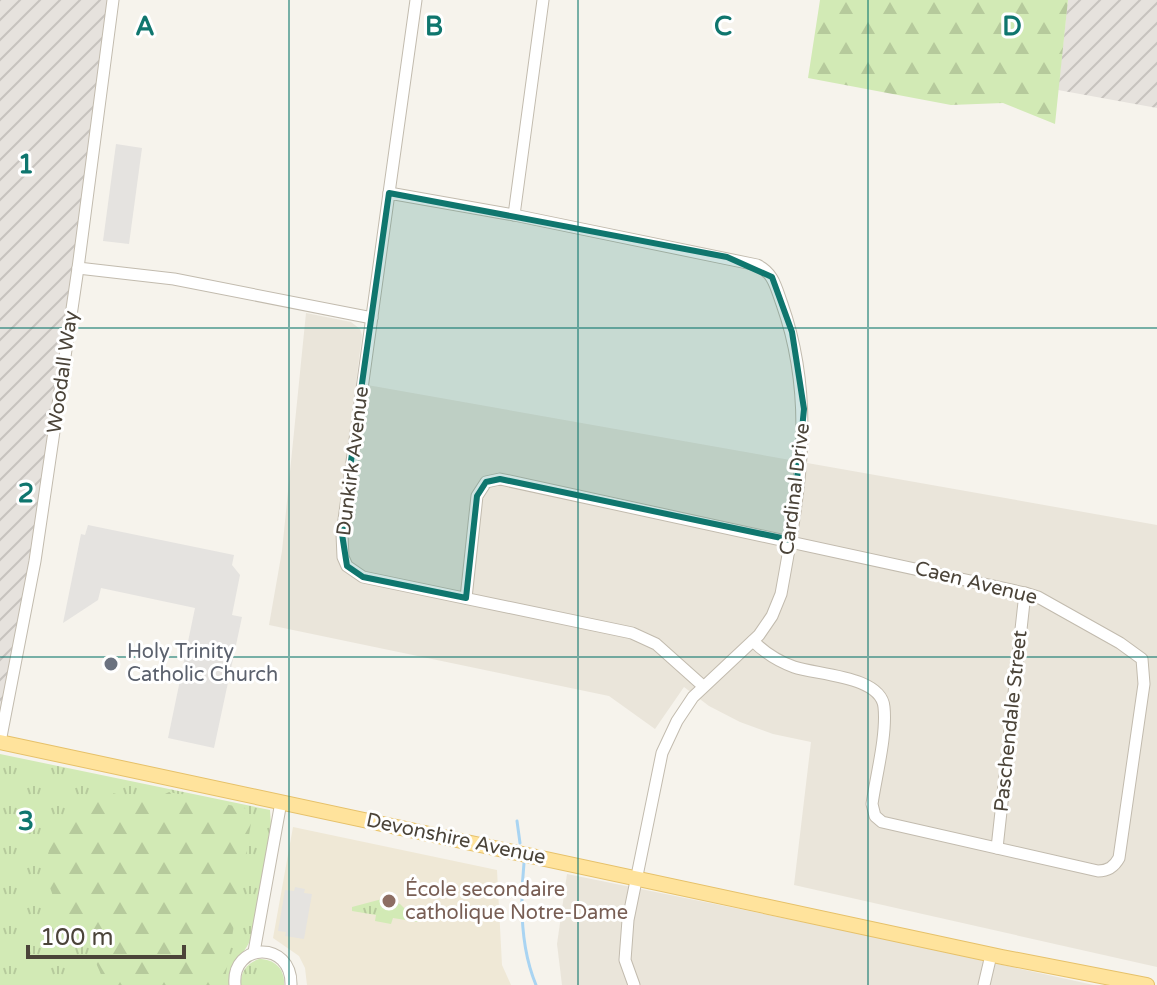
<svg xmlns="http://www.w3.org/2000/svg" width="1157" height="985" font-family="'Varela Round',sans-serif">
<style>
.residential{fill:#eae5da}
.industrial{fill:url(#industrial-furrows)}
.education{fill:#efe8d6}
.grass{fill:url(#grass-tufts)}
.forest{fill:url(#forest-firs)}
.parking{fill:#e5e3e0}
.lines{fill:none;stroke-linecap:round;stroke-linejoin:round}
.stream{stroke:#a9d4f2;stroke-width:3}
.minor-casing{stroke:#c2bbae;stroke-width:13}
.major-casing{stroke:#e6c16a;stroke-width:16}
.minor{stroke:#fff;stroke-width:11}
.major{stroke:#ffe39c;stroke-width:14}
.marked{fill:#0f766e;fill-opacity:0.2;stroke:#0f766e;stroke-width:6;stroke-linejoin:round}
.grid{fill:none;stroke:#0f766e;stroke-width:2;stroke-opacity:0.55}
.worship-dot{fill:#6b7280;stroke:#fff;stroke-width:3}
.education-dot{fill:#8d6e63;stroke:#fff;stroke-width:3}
.labels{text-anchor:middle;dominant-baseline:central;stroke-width:6;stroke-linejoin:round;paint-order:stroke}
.street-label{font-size:20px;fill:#4b4439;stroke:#fff}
.worship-label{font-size:20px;fill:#5b616d;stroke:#fff;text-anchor:start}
.education-label{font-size:20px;fill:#785e54;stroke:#fff;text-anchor:start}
.grid-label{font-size:26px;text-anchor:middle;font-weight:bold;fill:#0f766e;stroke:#fff;stroke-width:6;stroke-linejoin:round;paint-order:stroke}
</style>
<defs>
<pattern id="industrial-furrows" width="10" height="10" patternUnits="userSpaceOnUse" patternTransform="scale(2)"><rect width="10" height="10" fill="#e6e2dd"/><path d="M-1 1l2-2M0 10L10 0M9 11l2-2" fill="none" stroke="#c7c3be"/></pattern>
<pattern id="grass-tufts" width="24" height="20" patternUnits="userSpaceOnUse" patternTransform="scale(2)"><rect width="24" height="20" fill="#d2eab5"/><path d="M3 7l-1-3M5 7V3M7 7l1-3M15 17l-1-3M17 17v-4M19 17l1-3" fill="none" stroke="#b6ca9c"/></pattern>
<pattern id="forest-firs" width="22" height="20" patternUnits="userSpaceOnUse" patternTransform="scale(2)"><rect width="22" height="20" fill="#d2eab5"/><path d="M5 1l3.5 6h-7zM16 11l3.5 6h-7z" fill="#b6ca9c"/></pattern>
</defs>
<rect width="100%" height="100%" fill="#f6f3ec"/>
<g class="residential">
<path d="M306,313L351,322L360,329L362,335L356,383L1157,525V967L794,885L811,742L773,734L740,722L709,706L684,687L655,729L609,696L269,625L282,551Z"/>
<path d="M567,874L857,933L1094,985H562L557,944Z"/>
</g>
<g class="industrial">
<path d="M0,0H113L35,561L0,742Z"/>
<path d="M1068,0H1157V108L1058,90Z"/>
</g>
<path class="education" d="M293,827L497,870L502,965L511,985H307L305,968L299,956L273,938Z"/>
<g class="grass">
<path d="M0,754L270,810L271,825L251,938C244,957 228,963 229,985H0Z"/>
<path d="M382,899L400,904L418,922L393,918L391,924L375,921L376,915L352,911V907Z"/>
<path d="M259,959C275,959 285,969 284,985H241C240,972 247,963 259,959Z"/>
</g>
<g class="forest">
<path d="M820,0H1068L1055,124L1003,103L951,105L808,78Z"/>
<path d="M99,789L147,803L169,792L248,809L251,823L224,985H108C96,970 94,952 84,935C78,927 67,923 60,916C56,910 54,899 52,893C34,842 67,822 99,789Z"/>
</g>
<g class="parking">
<path d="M116,144L142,148L129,244L103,241Z"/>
<path d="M88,525L234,555L232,565L240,575L232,615L242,617L214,748L168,738L195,608L101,588L98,600L63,623L81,534L85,535Z"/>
<path d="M295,887L305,889L304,893L312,894L304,939L285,936L286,932L278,931L285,890L294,891Z"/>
</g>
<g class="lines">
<g class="stream">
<path d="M517,821L520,843"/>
<path d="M524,863C520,903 520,947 536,985"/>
</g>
<defs>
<g id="minor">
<path d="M389,193L416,0"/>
<path d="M514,215L543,0"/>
<path d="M78,268L174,279L372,318"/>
<path d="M466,598L477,496L486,482L500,479L1025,593L1038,597L1120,643L1142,659L1144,684L1119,858C1114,867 1108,871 1098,871L882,822L875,816L872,804C876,776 887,735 884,707C881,676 818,675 794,667C777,661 765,653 753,641"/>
<path d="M0,742L35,561L78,268L113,0"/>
<path d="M997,848L1025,593"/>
<path d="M254,952L281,802"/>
<path d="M235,985C231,942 292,940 291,985"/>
<path d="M634,985L625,960L628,920L662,753L677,721L693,697L759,635L772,616L781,594C799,495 817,403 782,304C776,288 774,273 757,265L514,215L389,193L342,534L343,557L347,566L363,577L632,633L656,644L703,686"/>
<path d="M984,985L991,955"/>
</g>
<path id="major" d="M0,742L1002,957L1147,985"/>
</defs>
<use href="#minor" class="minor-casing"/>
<use href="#major" class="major-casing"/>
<use href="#minor" class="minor"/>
<use href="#major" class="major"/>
</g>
<path class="marked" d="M389,193L727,257L772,277L792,332L804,409L791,540L500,479L486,482L477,496L466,598L363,577L347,566L342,534L349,475Z"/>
<path class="grid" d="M289,0V985M578,0V985M868,0V985M0,328H1157M0,657H1157"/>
<circle class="worship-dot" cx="111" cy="664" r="8"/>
<circle class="education-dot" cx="389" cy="901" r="8"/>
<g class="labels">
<g class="street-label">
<text transform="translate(63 372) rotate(-82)">Woodall Way</text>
<text transform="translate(353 461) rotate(-83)">Dunkirk Avenue</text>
<text transform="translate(795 489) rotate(-83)">Cardinal Drive</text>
<text transform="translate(976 583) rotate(14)">Caen Avenue</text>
<text transform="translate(1011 721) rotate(-84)">Paschendale Street</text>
<text transform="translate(456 839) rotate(12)">Devonshire Avenue</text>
</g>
<g class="worship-label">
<text x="127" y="652">Holy Trinity<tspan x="127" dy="23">Catholic Church</tspan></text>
</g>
<g class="education-label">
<text x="405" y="890">École secondaire<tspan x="405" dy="23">catholique Notre-Dame</tspan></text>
</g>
</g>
<g class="grid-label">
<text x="145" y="35">A</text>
<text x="434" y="35">B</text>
<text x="723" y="35">C</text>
<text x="1012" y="35">D</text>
<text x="26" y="173">1</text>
<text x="26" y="502">2</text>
<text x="26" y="830">3</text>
</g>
<path d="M28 945v12h156v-12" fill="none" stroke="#4b4439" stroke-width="4"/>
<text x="40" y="945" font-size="24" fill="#4b4439" stroke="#ffffff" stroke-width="6" paint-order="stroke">100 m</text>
</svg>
